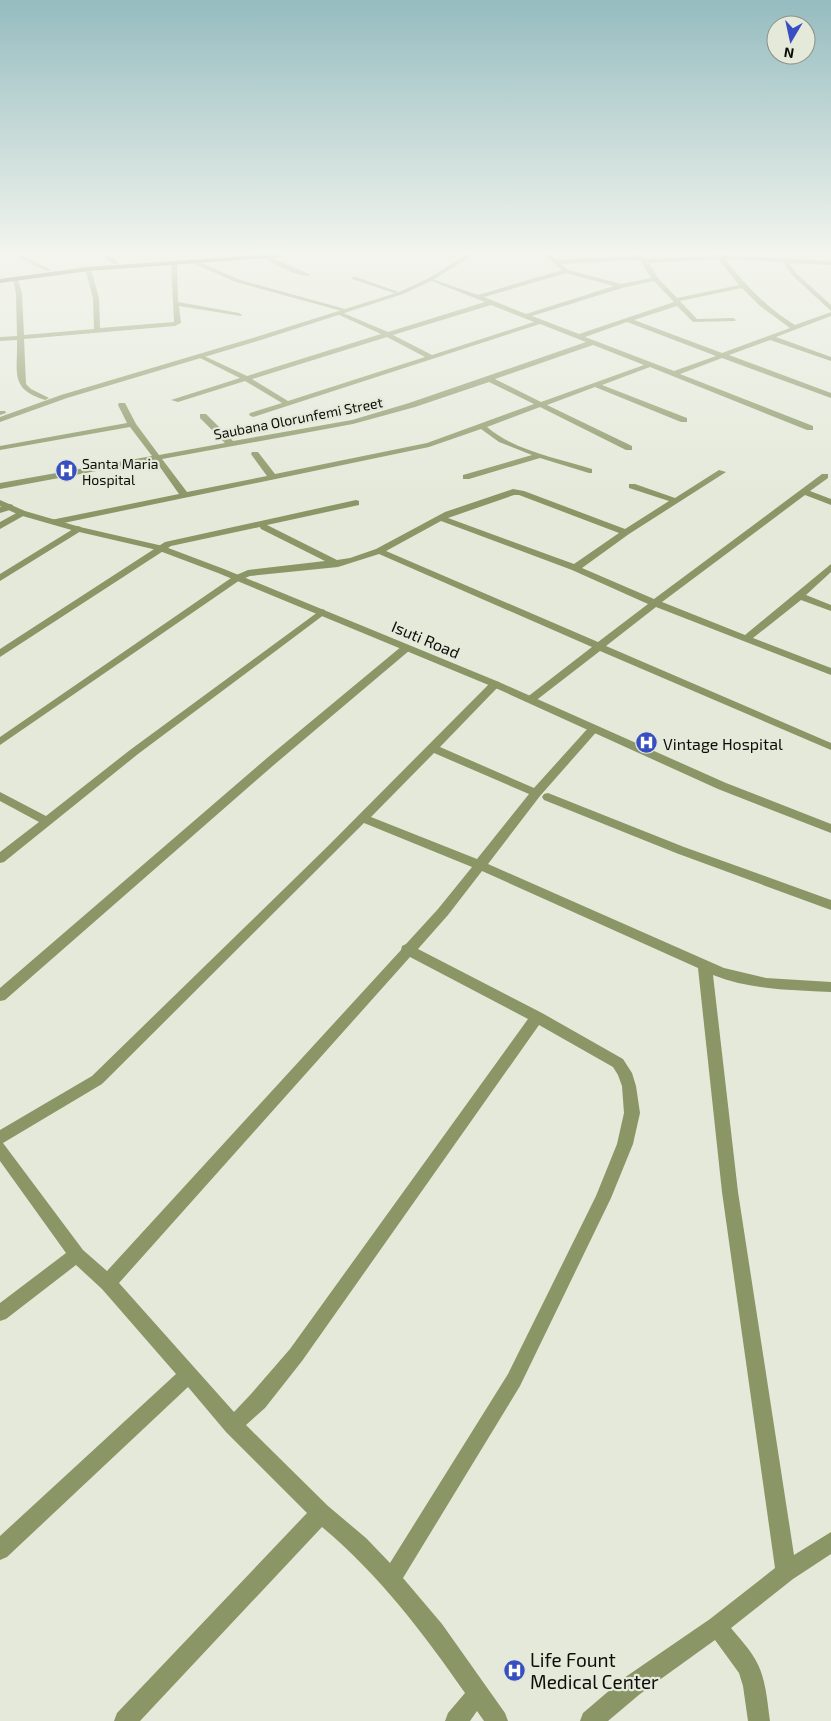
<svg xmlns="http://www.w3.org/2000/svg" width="831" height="1721" font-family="'Exo 2',sans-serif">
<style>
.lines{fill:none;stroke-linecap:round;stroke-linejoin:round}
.minor{fill:#8a9666;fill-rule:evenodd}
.tertiary{fill:#8a9666;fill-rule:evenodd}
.primary{fill:#454f19;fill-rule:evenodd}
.labels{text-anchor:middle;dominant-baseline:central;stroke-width:4.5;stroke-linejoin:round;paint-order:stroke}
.far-street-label{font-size:14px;fill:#0b0d08;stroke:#e5e9da}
.far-poi-label{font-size:14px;fill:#0b0d08;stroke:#e5e9da;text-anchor:start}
.street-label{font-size:16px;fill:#0b0d08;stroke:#e5e9da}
.poi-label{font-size:16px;fill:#0b0d08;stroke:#e5e9da;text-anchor:start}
.near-poi-label{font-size:19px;fill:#0b0d08;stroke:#e5e9da;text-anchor:start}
</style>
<rect width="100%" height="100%" fill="#e5e9da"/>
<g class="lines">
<g class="minor">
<path d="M14,255H21L51,270L46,271Z"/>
<path d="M101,255H108L119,263L114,264Z"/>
<path d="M261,255H265L311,275C302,280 271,262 261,257Z"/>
<path d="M544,255H550L557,260L640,255L646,259L720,255L831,261V265L789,263L796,273L831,305V311L792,275L783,262L725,259C745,285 767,308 795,325L831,312V316L776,337L831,357V361L770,340L729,355L831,393V398L722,358L680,374L813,426V430H807L650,367L602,385L687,418V422H681L595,387L547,405L632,446V450H626L540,407L487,427C515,451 558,458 592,469V473H589L540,458L469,479H463V475L532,455L499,442L481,429L429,447L54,525L50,522L51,520L179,494L155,460L0,489V483L152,456L130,427L0,450V446L127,423L118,405L119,403H125L136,424L159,455L225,443L200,418V414H206L233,441L352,420L409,403L586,342L540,324L253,417L249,415L250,413L282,403L245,381L178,402L171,400L240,378L198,357V355H202L247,376L381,334L337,314V312H341L388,332L485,302L429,280V278L478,295L562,270ZM718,259L739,285L677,298L658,278L649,263ZM640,260L651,278L621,284L568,270L561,264ZM566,273L614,286L526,314L484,297ZM654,281L674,302L579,334L532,316L622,288ZM742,288L760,306L790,328L722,353L634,320L677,306L693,322L735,321L736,320L733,318L697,319L680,301ZM491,305L534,322L432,355L393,335ZM627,322L716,356L674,371L585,337ZM387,337L425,357L288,401L252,379ZM593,345L644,365L541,402L495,379ZM489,382L534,404L427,443L275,474L258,452H252L251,454L267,476L187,492L162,459L353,424L415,407Z"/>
<path d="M192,259L240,280L345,309L342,311L236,282L190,262Z"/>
<path d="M174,260L177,262L178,302L239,313L242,315L241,316L179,306L181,323L175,326L24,339L26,384L31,389L49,398L45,400C9,389 18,372 17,340L0,341V337L17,336L16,294L13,278L18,279L22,294L24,335L94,329L93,298L85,269L88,267L91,269L99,298L100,328L174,322L171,262Z"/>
<path d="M352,277H356L399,292L394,293L352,279Z"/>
<path d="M0,411H5L6,413L0,415Z"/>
<path d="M719,470L726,472L629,534L582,568L654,599L822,474H828V478L810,491L831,499V505L805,495L662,602L745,635L831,564V572L806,595L831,605V611L801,600L753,638L831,668V675L656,607L606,646L831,743V750L600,651L534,702H526L525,700L526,698L592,647L379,554L338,567L250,576L240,580L0,745V737L234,576L248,570L325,561L261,529L260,527L171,546L0,657V649L165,542L356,500L359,501V505L267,525L337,560L350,558L376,549L445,512L513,489L524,491L625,529L669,501L629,488V484H635L675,498ZM514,495H519L619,533L574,564L448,518ZM441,521L572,570L648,604L598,642L386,551Z"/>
<path d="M10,504L13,505V509L0,513V507Z"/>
<path d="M22,510L26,513L25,515L0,529V522Z"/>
<path d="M78,526L81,527V531L0,581V574Z"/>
<path d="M322,609L325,610V614L138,754L4,862L0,863V852L39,822L0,801V792L46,816L130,750Z"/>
<path d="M406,645L411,648L410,650L275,764L5,1000L0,1001V988L267,758L402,646Z"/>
<path d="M495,681L499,682L500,684L499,686L440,747L534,788L589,727H597L599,729L540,796L488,864L724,968L766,978L831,982V992C791,990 751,990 713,975L738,1192L794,1555L831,1532V1554L793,1579L731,1628C739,1638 749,1648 755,1659C766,1677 767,1701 770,1721H748L743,1686L739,1673L715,1640L640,1694L608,1721H580L583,1713L624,1678L710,1619L775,1568L722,1192L698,968L482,871L448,915L418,949L542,1013L623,1059L632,1073L636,1086L640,1113L633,1144L611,1198L520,1386L403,1578L442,1624L505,1713L508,1721H484L477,1711L470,1721H445L448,1713L465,1693C422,1631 379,1575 322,1527L140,1721H114L117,1713L307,1513L226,1432L188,1387L7,1557L0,1560V1536L176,1374L102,1289L76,1265L6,1319L0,1321V1303L66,1253L0,1161V1130L92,1076L327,847L491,682ZM434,753L529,794L477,859L371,817ZM364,823L472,867L438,909L406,944L402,946L401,950L107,1271L83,1250L3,1143L102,1084ZM410,957L528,1019L290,1349L251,1394L234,1412L119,1283ZM539,1025L613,1067L618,1075L622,1086L624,1113L617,1144L596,1196L508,1374L390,1563L366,1538L328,1506L246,1425L265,1408L302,1361Z"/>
<path d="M548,793L684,847L831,900V910L676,853L544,800L542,797L544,794Z"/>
</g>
<g class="tertiary">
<path d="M466,255H473L433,280L403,294L261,340L67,398L0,422V417L61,395L256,337L399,292L429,278Z"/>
<path d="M0,500L25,511L80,527L163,546L224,569L499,682L726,783L831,824V833L718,789L491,686L218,573L157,550L75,531L19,515L0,506Z"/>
</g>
<path class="primary" d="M260,255H283L280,257L88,271L0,283V279L88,267Z"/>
</g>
<linearGradient id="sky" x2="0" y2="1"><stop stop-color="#95bcc0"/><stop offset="0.51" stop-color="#f3f5ee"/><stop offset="1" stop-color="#f3f5ee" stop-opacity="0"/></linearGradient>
<rect width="831" height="496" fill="url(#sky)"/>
<defs>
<symbol id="hospital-disc" viewBox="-11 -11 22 22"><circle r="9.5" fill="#384fc1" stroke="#e5e9da"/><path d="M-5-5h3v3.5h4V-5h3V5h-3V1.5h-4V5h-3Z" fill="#fff"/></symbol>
</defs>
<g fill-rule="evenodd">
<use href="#hospital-disc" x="54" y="458" width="25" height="25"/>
<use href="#hospital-disc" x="634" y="730" width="25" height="25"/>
<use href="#hospital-disc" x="502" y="1658" width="25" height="25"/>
</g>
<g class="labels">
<g class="far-street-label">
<text transform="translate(298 418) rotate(-11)">Saubana Olorunfemi Street</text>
</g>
<g class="far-poi-label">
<text x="82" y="463">Santa Maria<tspan x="82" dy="16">Hospital</tspan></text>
</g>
<g class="street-label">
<text transform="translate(426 639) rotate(23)">Isuti Road</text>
</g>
<g class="poi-label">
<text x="663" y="743">Vintage Hospital</text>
</g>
<g class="near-poi-label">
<text x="530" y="1659">Life Fount<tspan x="530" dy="22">Medical Center</tspan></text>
</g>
</g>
<g transform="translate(791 40) rotate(189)"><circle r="24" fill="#e5e9da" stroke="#8e9186"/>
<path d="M0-4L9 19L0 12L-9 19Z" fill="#384fc1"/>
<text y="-8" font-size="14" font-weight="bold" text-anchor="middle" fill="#0b0d08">N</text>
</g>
</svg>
